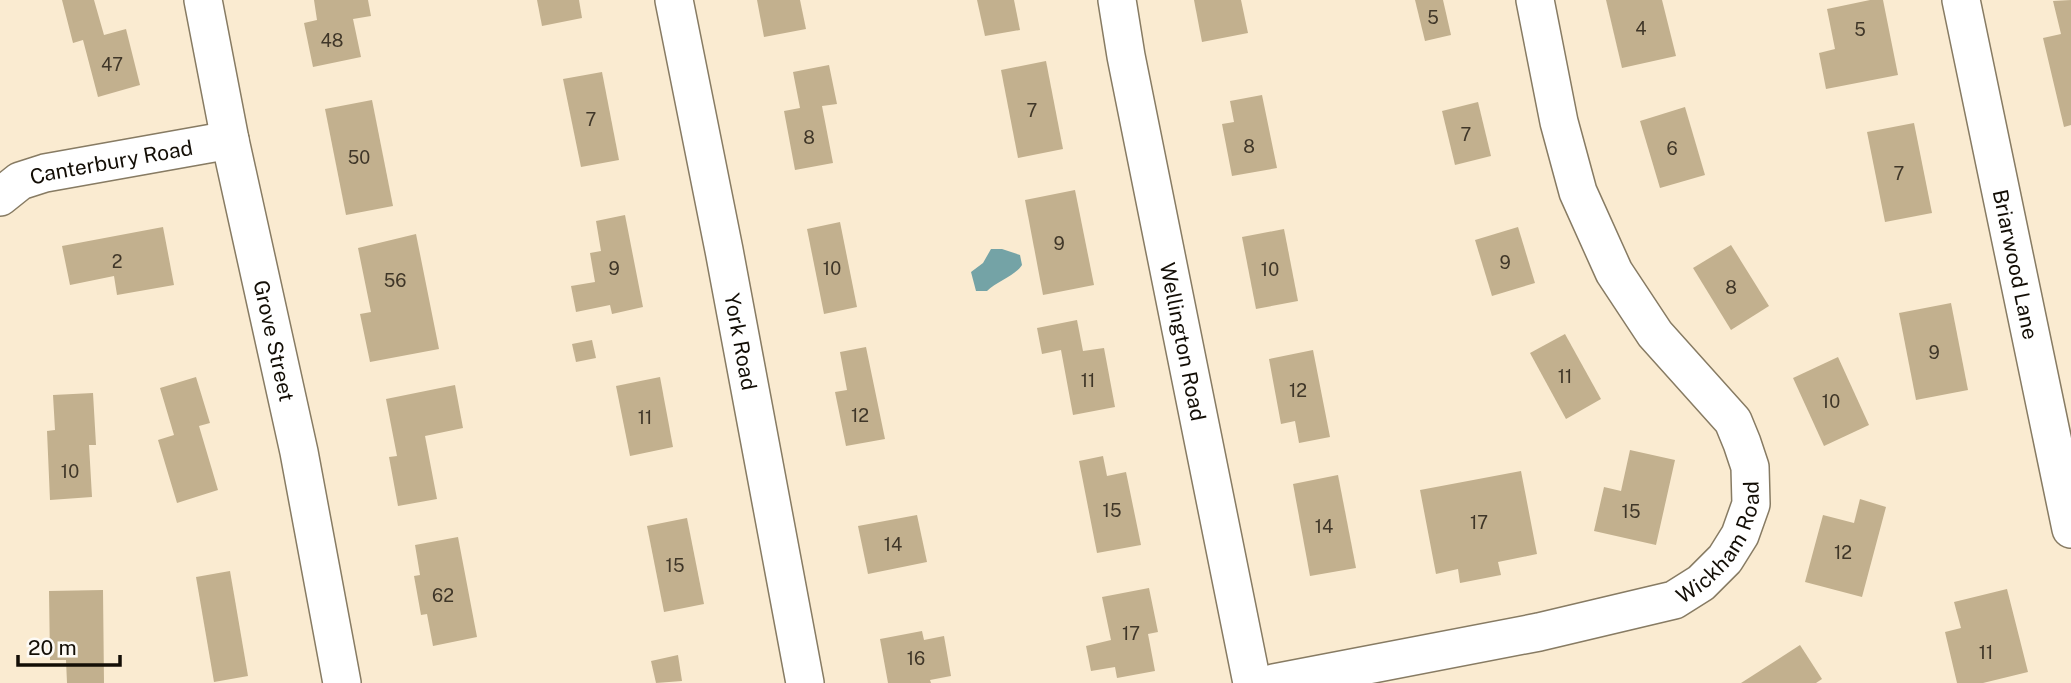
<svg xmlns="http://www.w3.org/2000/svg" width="2071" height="683" font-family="'Public Sans',sans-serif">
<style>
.water{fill:#74a3a6}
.building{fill:#c2b08e}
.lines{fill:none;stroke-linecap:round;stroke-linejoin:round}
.minor-casing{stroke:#877b63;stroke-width:40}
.minor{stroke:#fff;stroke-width:37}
.labels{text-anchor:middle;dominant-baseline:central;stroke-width:5;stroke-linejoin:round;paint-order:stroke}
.number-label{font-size:18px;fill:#3f3628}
.street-label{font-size:21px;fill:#130e06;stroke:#fdfaf5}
</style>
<rect width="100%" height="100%" fill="#faebd1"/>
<path class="water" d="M991,249H1002L1020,255L1022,265C1015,276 997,281 987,291H976L971,272L983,263Z"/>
<g class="building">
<path d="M62,0H94L104,35L126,29L140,85L98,97L83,40L73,43Z"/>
<path d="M314,0H368L371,16L353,19L361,57L313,67L304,23L317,20Z"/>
<path d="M537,0H579L582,18L542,26Z"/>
<path d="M757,0H800L806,29L764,37Z"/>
<path d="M977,0H1014L1020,30L985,36Z"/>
<path d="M1194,0H1241L1248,33L1202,42Z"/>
<path d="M1415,0H1443L1451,35L1425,41Z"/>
<path d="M1606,0H1662L1676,56L1622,68Z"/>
<path d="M1870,0H1883L1898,75L1826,89L1819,53L1835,49L1827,9Z"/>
<path d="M2071,0V125L2064,127L2043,38L2061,34L2053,1Z"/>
<path d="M1046,61L1063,149L1018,158L1001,70Z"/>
<path d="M829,65L837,104L822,106L833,163L795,170L784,111L800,108L793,72Z"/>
<path d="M602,72L619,160L581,167L563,79Z"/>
<path d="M1262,95L1277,168L1232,176L1222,124L1234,122L1230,101Z"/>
<path d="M372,100L393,206L346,215L325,109Z"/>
<path d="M1478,102L1491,156L1455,165L1442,111Z"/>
<path d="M1685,107L1705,175L1660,188L1640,121Z"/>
<path d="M1914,123L1932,213L1885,222L1867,132Z"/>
<path d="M1075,190L1094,285L1043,295L1025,200Z"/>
<path d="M625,215L643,307L612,314L610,305L576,312L571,286L595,282L590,253L601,251L596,221Z"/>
<path d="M840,222L857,307L824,314L807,229Z"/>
<path d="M163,227L174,285L117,295L114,276L70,285L62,246Z"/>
<path d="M1518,227L1535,283L1492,296L1475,240Z"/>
<path d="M1284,229L1298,301L1256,309L1242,237Z"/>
<path d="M416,234L439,349L370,362L360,314L371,312L358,248Z"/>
<path d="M1731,245L1769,306L1731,330L1693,268Z"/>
<path d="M1951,303L1968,390L1916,400L1899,313Z"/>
<path d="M1077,320L1083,351L1104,348L1115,407L1073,415L1061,350L1042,354L1037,328Z"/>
<path d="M1565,334L1601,399L1566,419L1530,353Z"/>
<path d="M592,340L596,358L576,362L572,344Z"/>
<path d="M866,347L885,439L846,446L835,392L847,390L840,352Z"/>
<path d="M1313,350L1330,437L1299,443L1295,421L1281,424L1269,359Z"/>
<path d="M1838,357L1869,425L1824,446L1793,378Z"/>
<path d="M196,377L210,423L199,426L218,490L177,503L158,440L174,435L160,388Z"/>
<path d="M660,377L673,447L630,456L616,386Z"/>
<path d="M455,385L463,428L425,436L437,499L398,506L389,457L397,456L386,399Z"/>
<path d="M93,393L96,445H89L92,497L50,500L47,431L55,430L53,395Z"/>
<path d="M1630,450L1675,460L1656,545L1594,531L1604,487L1621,491Z"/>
<path d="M1103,456L1107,476L1126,472L1141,545L1097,553L1079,461Z"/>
<path d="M1521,471L1537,554L1498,562L1501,575L1460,583L1458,569L1436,574L1420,490Z"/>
<path d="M1338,475L1356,568L1310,576L1293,484Z"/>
<path d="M1860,499L1886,507L1862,597L1805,582L1823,515L1854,523Z"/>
<path d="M917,515L927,562L868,574L858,526Z"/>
<path d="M687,518L704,604L664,612L647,526Z"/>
<path d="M458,537L477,637L433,646L427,614L421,615L414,576L420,575L415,545Z"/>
<path d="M230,571L248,676L214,682L196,577Z"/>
<path d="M1149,588L1158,632L1148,634L1155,671L1117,678L1115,667L1091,671L1086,646L1111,640L1102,597Z"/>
<path d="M2007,589L2028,672L1983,683H1957L1945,632L1961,628L1954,602Z"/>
<path d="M103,590L104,683H67L66,660H50L49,591Z"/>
<path d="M922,631L924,640L944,636L951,676L930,680L931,683H888L880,639Z"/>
<path d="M1800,645L1822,679L1816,683H1741Z"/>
<path d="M678,655L682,681L656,683L651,661Z"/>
</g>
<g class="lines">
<defs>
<g id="minor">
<path id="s1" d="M203,0L230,140L299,452L342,683"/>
<path id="s2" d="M674,0L724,250L805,683"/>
<path id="s3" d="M1117,0L1126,56L1252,683"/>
<path id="s4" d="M1961,0L2071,529"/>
<path id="s5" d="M0,197L20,181L45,173L230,140"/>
<path id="s6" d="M1274,683L1539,632L1674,600L1701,583L1725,559L1740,535L1751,504L1750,467L1742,443L1733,421L1655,334L1614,272L1578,192L1559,122L1535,0"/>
</g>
</defs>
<use href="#minor" class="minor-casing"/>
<use href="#minor" class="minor"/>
</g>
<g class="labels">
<g class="number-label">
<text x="1433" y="17">5</text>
<text x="1641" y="28">4</text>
<text x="1860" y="29">5</text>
<text x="332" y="40">48</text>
<text x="112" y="64">47</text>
<text x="1032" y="110">7</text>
<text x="591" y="119">7</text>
<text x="1466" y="134">7</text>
<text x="809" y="137">8</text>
<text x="1249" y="146">8</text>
<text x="1672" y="148">6</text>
<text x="359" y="157">50</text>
<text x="1899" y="173">7</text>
<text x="1059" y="243">9</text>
<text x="117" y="261">2</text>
<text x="1505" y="262">9</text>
<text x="614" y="268">9</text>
<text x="832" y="268">10</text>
<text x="1270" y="269">10</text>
<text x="395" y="280">56</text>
<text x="1731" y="287">8</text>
<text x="1934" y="352">9</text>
<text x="1565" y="376">11</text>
<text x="1088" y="380">11</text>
<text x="1298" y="390">12</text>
<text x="1831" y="401">10</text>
<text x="860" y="415">12</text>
<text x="645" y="417">11</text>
<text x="70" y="471">10</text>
<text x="1112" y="510">15</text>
<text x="1631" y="511">15</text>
<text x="1479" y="522">17</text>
<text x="1324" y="526">14</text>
<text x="893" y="544">14</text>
<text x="1843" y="552">12</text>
<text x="675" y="565">15</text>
<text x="443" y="595">62</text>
<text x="1131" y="633">17</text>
<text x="1986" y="652">11</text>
<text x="916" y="658">16</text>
</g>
<g class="street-label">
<text stroke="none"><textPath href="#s5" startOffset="119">Canterbury Road</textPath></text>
<text stroke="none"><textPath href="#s4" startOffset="270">Briarwood Lane</textPath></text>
<text stroke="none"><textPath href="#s1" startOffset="348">Grove Street</textPath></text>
<text stroke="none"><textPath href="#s2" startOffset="348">York Road</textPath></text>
<text stroke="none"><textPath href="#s3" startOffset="348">Wellington Road</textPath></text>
<text stroke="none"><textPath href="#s6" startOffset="486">Wickham Road</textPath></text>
</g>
</g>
<path d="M18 655v10h102v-10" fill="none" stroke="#130e06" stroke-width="3.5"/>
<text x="28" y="655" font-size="21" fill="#130e06" stroke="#fdfaf5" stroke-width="5" paint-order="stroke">20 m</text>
</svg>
